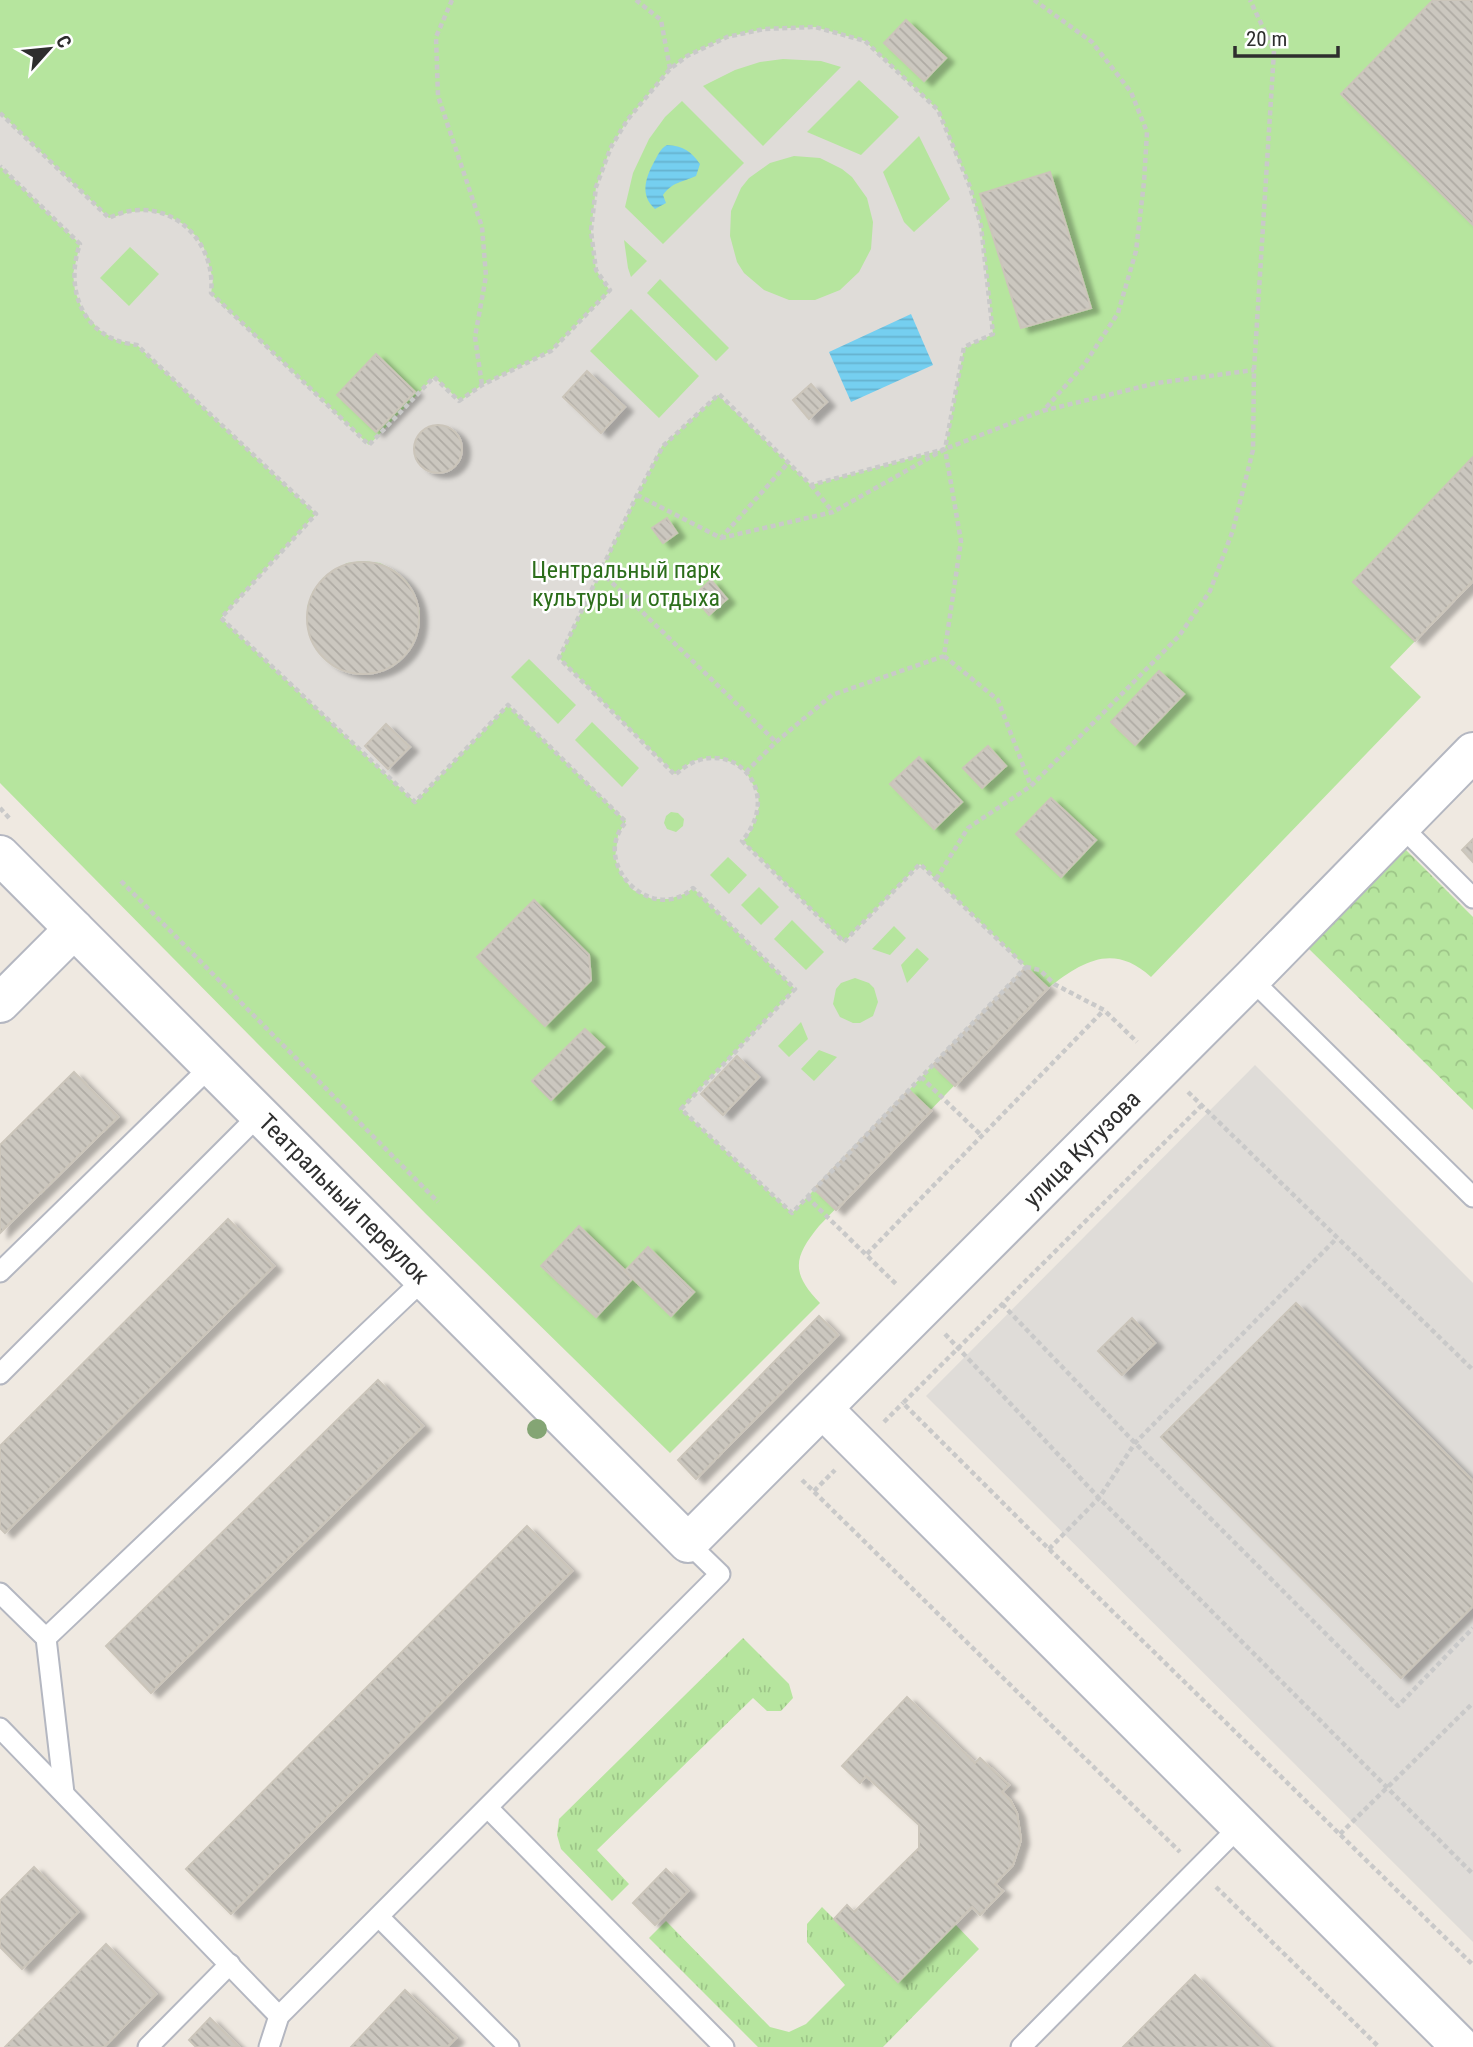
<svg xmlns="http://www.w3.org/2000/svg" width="1473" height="2047" font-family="'Roboto Condensed',sans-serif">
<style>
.grass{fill:url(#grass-tufts)}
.forest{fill:url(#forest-crowns)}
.park{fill:#b6e59e}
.plaza{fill:#dfdcd8;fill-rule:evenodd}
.water{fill:url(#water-rules)}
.building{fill:url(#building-back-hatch);stroke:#cbc5ba;stroke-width:2;filter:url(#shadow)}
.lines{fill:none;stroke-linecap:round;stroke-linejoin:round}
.lane-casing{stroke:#b4b7c1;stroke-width:23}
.street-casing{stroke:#b4b7c1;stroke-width:42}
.path{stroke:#c9c9c9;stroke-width:4.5;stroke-dasharray:5 3.5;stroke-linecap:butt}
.lane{stroke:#fff;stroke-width:19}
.street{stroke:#fff;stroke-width:38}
.tree{fill:#84a574}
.labels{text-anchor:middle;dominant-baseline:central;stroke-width:5;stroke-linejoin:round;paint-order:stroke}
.park-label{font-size:24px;fill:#2c6e1b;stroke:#fff}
.street-label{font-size:24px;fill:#2e2e2e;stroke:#fff}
</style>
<defs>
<pattern id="grass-tufts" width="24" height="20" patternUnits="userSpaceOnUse" patternTransform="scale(1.75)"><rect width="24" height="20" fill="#b6e59e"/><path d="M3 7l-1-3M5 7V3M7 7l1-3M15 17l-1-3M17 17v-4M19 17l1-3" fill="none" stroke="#9dc588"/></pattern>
<pattern id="forest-crowns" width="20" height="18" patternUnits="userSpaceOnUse" patternTransform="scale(1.75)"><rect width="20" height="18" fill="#b6e59e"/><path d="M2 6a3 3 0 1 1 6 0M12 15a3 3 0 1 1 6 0" fill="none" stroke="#9dc588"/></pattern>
<pattern id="water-rules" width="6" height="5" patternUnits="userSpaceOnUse" patternTransform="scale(1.75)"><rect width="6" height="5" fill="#75cff0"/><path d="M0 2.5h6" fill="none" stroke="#66b2ce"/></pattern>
<pattern id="building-back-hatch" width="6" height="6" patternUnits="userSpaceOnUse" patternTransform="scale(1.75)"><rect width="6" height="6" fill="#cbc7bf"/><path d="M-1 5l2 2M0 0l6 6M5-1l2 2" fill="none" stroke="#afaba4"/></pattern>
<filter id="shadow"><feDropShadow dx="8" dy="4.5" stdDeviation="2" flood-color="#0004"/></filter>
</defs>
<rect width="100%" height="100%" fill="#efe9e1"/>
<g class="grass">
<path d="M743,1638L789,1684L793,1698L781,1711H767L753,1698L597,1850L629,1884L612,1901L561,1849L557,1835L559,1819Z"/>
<path d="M822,1907L897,1982L955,1924L979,1949L883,2047H758L649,1938L666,1921L770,2027L789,2032L806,2024L845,1985L807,1942V1924Z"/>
</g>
<path class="forest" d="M1405,849L1473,917V1110L1308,948Z"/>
<path class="park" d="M0,0H1473V581L1390,667L1421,697L1151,977C1113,942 1082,962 1048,988L819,1226C794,1257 790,1272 820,1303L670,1453L426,1214L0,783Z"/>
<g class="plaza">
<path d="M815,27L865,41L938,110L970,187L981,226L993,334L964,348L945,449L811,485L718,395L662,446L637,495L559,658L675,774L693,761L707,758L722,759L734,763L746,772L758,793L759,807L751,831L743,841L844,942L920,864L1026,967L792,1213L681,1109L795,989L693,888L687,893L669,899H652L633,890L621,875L615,858L618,835L626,821L508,705L415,802L221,618L316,514L137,345L116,340L99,330L82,309L75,291L73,274L80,244L0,166V113L109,218L130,212L148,211L167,215L183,224L196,236L204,248L213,279L211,294L369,445L434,377L460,401L482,385L551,351L610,291L596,270L591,231L596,187L611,147L628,119L670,69L687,56L727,37L764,29ZM783,59L821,61L841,67L763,146L703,86L735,70L760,62ZM859,80L899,117L861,155L807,132ZM682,101L744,163L663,244L625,207L633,173L649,139L665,117ZM919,136L950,199L914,232L904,222L883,172ZM794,156L820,158L842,169L852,177L867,198L873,222L871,249L859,272L840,290L815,300H789L764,290L744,273L737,262L730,236L731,211L741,188L749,178L770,163ZM624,240L647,261L631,277L628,268ZM130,247L159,274L129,306L100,278ZM660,279L729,348L716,361L647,293ZM631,309L699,376L659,418L590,351ZM587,371L625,407L601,433L563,397ZM811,384L827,402L809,418L793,400ZM441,425L455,432L462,445V452L460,459L449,470L434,473L420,465L414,450L419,434L425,429ZM363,561L380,563L395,571L408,583L420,612L419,626L413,645L400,661L383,671L367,674L347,672L332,665L320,654L312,640L307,626V607L313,591L324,577L347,563ZM529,659L576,705L558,724L511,677ZM592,722L639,768L622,787L575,740ZM386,724L410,747L388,769L365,746ZM671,812L678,813L684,819L683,826L676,832L667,829L664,823L666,816ZM728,857L747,875L729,894L710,875ZM759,887L779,907L761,925L741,905ZM792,920L824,952L806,970L774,939ZM894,926L906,938L890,955L872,949ZM917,948L929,959L907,983L901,965ZM855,978L869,983L874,988L878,1002L873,1016L860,1023H853L840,1017L833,1004L836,989L841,983ZM801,1022L808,1039L789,1057L778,1046ZM819,1050L837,1057L814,1081L801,1069ZM737,1056L759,1077L723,1115L701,1094Z"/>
<path d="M1255,1065L1473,1283V1942L926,1396Z"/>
</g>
<g class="water">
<path d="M667,145C683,146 691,151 700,164L696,176C683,182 672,182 663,195L666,203L655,209C640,195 645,179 654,162C658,155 660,149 667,145Z"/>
<path d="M911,314L933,365L851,402L829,352Z"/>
</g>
<g class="building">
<path d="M1433,0H1473V225L1341,94Z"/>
<path d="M906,20L946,58L924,81L884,43Z"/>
<path d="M1050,172L1091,308L1021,328L980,194Z"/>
<path d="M376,354L415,392L376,432L337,395Z"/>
<path d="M587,371L625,407L601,433L563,397Z"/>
<path d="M811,384L827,402L809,419L793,400Z"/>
<circle cx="438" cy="449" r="24"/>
<path d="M1473,457V581L1415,641L1353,582Z"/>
<path d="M667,518L677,533L663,543L652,528Z"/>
<circle cx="363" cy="618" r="56"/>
<path d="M711,580L727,599L709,615L693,596Z"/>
<path d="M1159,671L1184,694L1135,745L1111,722Z"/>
<path d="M386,724L410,747L388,769L365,746Z"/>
<path d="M988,746L1006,766L982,788L963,768Z"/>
<path d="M919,757L962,802L934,829L890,784Z"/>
<path d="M1051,798L1096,840L1061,877L1016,834Z"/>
<path d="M1473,839V862L1462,850Z"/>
<path d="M534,900L589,955L591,980L545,1026L477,957Z"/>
<path d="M1026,967L1048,988L955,1086L933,1065Z"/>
<path d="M585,1029L604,1047L551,1100L532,1081Z"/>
<path d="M737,1056L759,1077L723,1115L701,1094Z"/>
<path d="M74,1072L118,1117L0,1233V1145Z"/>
<path d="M909,1090L931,1111L836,1210L814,1189Z"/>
<path d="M228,1219L274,1266L5,1533L0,1528V1446Z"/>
<path d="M579,1226L633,1278L596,1317L541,1266Z"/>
<path d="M648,1247L694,1292L671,1316L625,1271Z"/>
<path d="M1296,1303L1473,1481V1606L1401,1678L1161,1437Z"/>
<path d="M819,1316L838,1335L696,1479L678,1460Z"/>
<path d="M1132,1318L1155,1343L1122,1375L1098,1351Z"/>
<path d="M378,1380L423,1426L151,1693L106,1646Z"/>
<path d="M527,1526L572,1571L231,1914L186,1869Z"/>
<path d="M907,1697L975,1763L980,1758L1009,1785L1002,1792L1011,1801L1017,1813L1021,1840L1013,1865L995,1884L1003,1891L980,1915L972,1907L898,1982L834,1919L847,1905L854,1912L919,1848V1825L866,1776L860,1783L842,1766Z"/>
<path d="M34,1867L78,1912L22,1969L0,1947V1901Z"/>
<path d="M666,1869L688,1891L655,1925L633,1903Z"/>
<path d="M106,1944L156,1994L104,2047H5Z"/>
<path d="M1195,1975L1268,2047H1123Z"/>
<path d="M405,1990L456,2038L447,2047H351Z"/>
<path d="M210,2018L239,2047H196L189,2040Z"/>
</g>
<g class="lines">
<defs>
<g id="lane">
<path d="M1401,826L1473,898"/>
<path d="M1251,979L1473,1197"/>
<path d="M0,1272L211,1066"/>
<path d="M0,1374L259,1115"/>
<path d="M0,1593L46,1638L64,1793"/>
<path d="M46,1638L424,1279"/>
<path d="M0,1728L279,2016"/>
<path d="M488,1808L724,2047"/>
<path d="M379,1917L509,2047"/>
<path d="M148,2047L230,1964"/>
<path d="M269,2047L279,2016L720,1574L688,1543"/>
<path d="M1021,2047L1240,1826"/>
</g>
<g id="street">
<path d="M0,855L688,1543L1251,979L1473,752"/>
<path d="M0,1003L74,929"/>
<path d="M823,1409L1461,2047"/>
</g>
</defs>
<use href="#lane" class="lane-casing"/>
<use href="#street" class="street-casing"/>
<g class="path">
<path d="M452,0L436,37L438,96L482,227L486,276L475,337L482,385"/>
<path d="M636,0L661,20L670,69"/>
<path d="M1034,0L1092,42L1131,92L1147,132L1144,182L1136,251L1118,313L1084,365L1043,411"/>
<path d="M0,113L109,218C163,191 217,236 211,293L369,445L434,377L459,401L482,385L551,351L610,290L596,270L591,231L596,187L611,147L628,119L670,69L687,56L727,37L764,29L815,27L865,41L938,110L970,187L981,226L993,334L964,347L945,449L811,485L719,394L663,446L637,495L559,658L675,775C724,728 788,787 742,841L844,942L920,864L1026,967L792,1213L681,1109L795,989L693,888C652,926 589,863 626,822L508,705L415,802L221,618L316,514L137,345C131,344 122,343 116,340C76,324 67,280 80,244L0,166"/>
<path d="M811,485L832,511"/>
<path d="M637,495L721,538L788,463"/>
<path d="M721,538L833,512L945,449L1042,411L1157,383L1254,370"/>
<path d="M600,571L776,742"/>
<path d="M944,656L998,700L1031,786"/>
<path d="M746,772L776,742L832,695L944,656L961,541L945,449"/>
<path d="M0,808L10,819"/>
<path d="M936,879L968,828L1031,786L1179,636L1210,591L1233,530L1253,450L1254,370L1274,51L1250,0"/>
<path d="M121,881L438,1202"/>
<path d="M1026,967L1040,970L1054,984L1104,1010L1137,1042"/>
<path d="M921,1077L982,1136"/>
<path d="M1188,1092L1473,1370"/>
<path d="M1202,1105L903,1403L1049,1549L1473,1965"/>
<path d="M807,1197L897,1285"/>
<path d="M867,1254L1104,1010"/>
<path d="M1002,1304L1135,1443L1398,1706L1473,1628"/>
<path d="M945,1334L1099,1498L1473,1874"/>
<path d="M884,1422L903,1403"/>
<path d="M802,1480L1180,1852"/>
<path d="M814,1491L835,1470"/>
<path d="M1049,1549L1099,1498L1135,1443L1337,1238"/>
<path d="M1340,1834L1473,1703"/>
<path d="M1216,1887L1379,2047"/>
</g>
<use href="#lane" class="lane"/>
<use href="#street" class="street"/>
</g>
<circle class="tree" cx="537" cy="1429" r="10"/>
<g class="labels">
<g class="park-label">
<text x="626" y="570">Центральный парк<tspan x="626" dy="28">культуры и отдыха</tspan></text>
</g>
<g class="street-label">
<text transform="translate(1082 1149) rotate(-45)">улица Кутузова</text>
<text transform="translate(344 1199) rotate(45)">Театральный переулок</text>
</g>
</g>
<g transform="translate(49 49) rotate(63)" stroke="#ffffff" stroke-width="5" paint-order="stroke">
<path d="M0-5L12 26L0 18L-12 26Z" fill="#2e2e2e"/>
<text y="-10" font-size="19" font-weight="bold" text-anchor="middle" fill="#2e2e2e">С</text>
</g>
<path d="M1235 46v10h103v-10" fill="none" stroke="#2e2e2e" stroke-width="3.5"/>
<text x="1246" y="46" font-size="21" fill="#2e2e2e" stroke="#ffffff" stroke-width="5" paint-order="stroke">20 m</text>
</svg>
